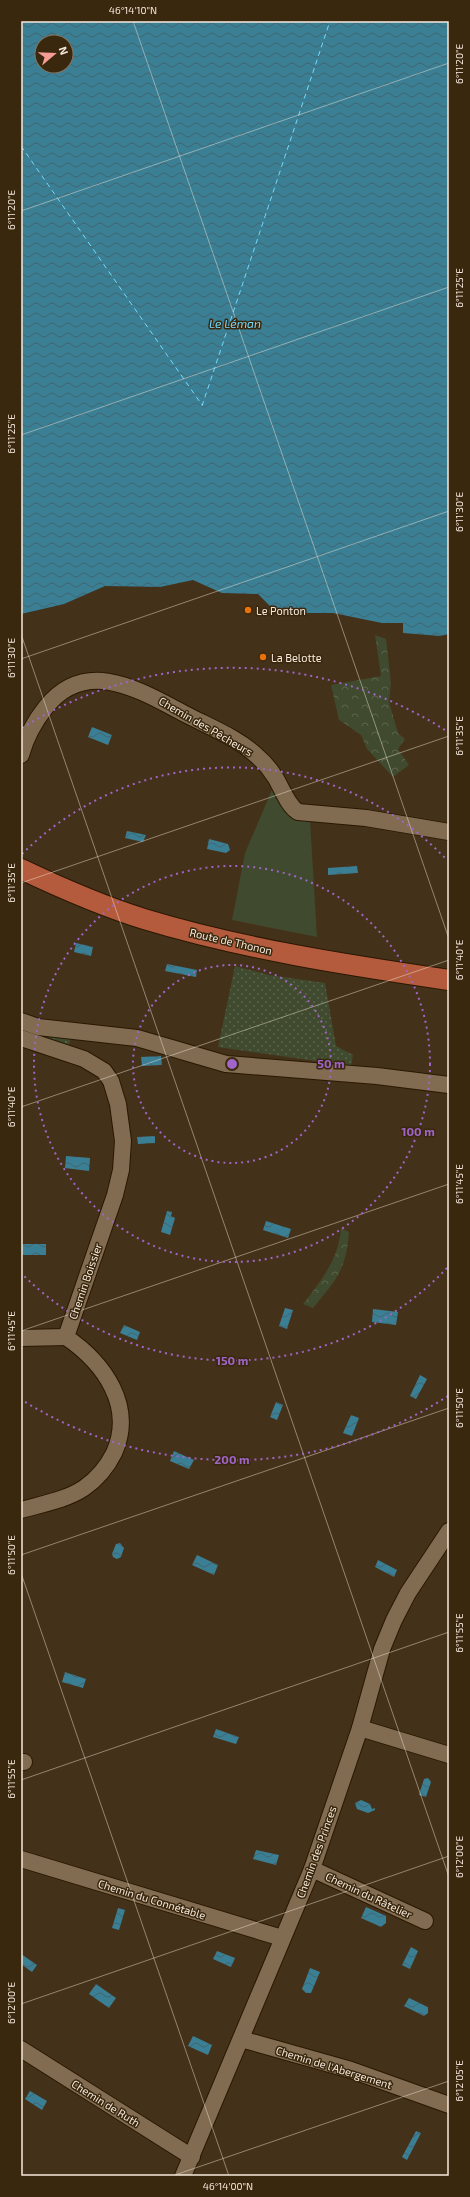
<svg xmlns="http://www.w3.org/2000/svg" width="470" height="2197" font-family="'Exo 2',sans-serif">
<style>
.grass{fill:url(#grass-dots)}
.forest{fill:url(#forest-crowns)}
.green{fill:#404a2e}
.water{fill:url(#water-waves);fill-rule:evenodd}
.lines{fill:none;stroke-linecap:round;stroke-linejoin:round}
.ferry{stroke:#74dafd;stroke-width:1;stroke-dasharray:5 4;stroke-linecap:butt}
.minor-casing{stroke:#2a1801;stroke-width:18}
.major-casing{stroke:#2a1801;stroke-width:22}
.minor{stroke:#816c52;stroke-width:16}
.major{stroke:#b55b3d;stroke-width:20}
.ticks{fill:none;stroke:#f7eadc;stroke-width:1;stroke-opacity:0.45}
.ring{fill:none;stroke:#a065c8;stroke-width:2;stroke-dasharray:2 4}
.food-dot{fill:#e8710a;stroke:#39270e;stroke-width:1.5}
.labels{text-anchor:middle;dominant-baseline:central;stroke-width:3;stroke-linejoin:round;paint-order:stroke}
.poi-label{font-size:11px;fill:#f7eadc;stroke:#39270e;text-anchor:start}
.street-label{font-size:11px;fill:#f7eadc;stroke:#39270e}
.water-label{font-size:12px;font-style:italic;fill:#74dafd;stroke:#39270e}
.centre{fill:#a065c8;stroke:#39270e;stroke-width:2}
.ring-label{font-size:12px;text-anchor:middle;font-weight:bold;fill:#a065c8;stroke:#39270e;stroke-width:3;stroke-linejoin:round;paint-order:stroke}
.neatline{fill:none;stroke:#f7eadc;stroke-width:1.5}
.ticks-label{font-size:10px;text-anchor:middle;fill:#f7eadc}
</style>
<defs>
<pattern id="grass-dots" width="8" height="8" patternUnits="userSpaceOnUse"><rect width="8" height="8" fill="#404a2e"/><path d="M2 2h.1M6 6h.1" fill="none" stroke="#5c644c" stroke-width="1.8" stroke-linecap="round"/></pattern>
<pattern id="forest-crowns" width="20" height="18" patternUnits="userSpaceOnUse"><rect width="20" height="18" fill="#404a2e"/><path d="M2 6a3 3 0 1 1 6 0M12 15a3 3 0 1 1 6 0" fill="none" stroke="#5c644c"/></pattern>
<pattern id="water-waves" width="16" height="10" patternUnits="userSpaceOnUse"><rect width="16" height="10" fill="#3b7f95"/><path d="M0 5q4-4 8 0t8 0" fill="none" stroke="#426570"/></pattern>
</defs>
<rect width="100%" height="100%" fill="#443119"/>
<g class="grass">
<path d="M235,966L269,975L325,983L336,1046L353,1055L351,1066L218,1047Z"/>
<path d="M21,1025L71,1037L68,1049L21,1032Z"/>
</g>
<g class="forest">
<path d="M375,635L386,639L391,683L389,702L398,733L405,739L398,749L409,765L393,777L367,749L361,735L339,720L331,685L381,676Z"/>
<path d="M341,1228L349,1232C346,1270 337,1279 313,1308L303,1304C321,1281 339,1259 341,1228Z"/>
</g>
<path class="green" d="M274,785L310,820L317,937L232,920L245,853Z"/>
<g class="water">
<path d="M21,21H449V634L440,636L403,633V623H382L333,613H269L270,606L258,594L222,593L193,580L160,587L105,586L64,604L21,614ZM42,42H66V66H42Z"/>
<path d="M92,727L112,735L108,745L88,737Z"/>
<path d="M127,831L146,835L143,842L125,838Z"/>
<path d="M209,839L228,844L230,850L226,853L207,849Z"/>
<path d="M357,866L358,873L328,875V868Z"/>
<path d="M76,943L93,947L91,956L74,952Z"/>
<path d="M167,964L197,970L196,977L165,971Z"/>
<path d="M161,1056L162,1065L142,1066L141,1057Z"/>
<path d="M155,1136V1143L138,1144L137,1137Z"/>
<path d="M66,1156L90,1158L89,1171L65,1168Z"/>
<path d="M167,1211L172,1212L171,1216L175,1218L170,1235L161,1232Z"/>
<path d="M266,1221L291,1229L288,1238L263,1230Z"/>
<rect x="21" y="1244" width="25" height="11"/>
<path d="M285,1308L293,1310L287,1329L279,1326Z"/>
<path d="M373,1309L398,1312L396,1325L372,1322Z"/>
<path d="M124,1325L140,1332L137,1340L120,1333Z"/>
<path d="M420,1375L427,1379L416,1399L410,1396Z"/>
<path d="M276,1402L283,1405L277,1420L270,1417Z"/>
<path d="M351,1415L359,1418L352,1436L343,1433Z"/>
<path d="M174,1451L194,1460L189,1469L170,1461Z"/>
<path d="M120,1543L124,1548L121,1557L117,1559L113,1557L112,1554L116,1544Z"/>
<path d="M197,1555L218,1565L214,1575L192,1565Z"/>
<path d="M378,1560L397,1570L394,1577L375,1567Z"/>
<path d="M65,1672L86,1679L83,1688L62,1682Z"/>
<path d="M216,1729L239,1737L236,1744L213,1737Z"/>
<path d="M424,1779L428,1778L431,1782L426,1797L419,1795Z"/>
<path d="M361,1800L370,1804L372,1809L375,1808V1810L368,1813L357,1809L355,1803Z"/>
<path d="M256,1850L279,1855L276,1865L253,1859Z"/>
<path d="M366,1907L386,1916V1923L381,1927L361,1918Z"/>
<path d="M118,1908L125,1910L119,1930L112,1928Z"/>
<path d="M411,1947L418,1951L410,1969L402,1965Z"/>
<path d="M217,1951L235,1958L231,1967L213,1959Z"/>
<path d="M21,1954L37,1965L32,1972L21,1964Z"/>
<path d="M310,1968L320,1972L311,1993H306L302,1989Z"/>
<path d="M96,1984L116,1998L109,2008L89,1994Z"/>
<path d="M409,1998L428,2007V2013L424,2016L404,2006Z"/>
<path d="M193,2036L212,2045L208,2055L188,2046Z"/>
<path d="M30,2091L47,2101L42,2110L25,2099Z"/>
<path d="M416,2131L421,2133L407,2160L402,2157Z"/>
</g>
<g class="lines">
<g class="ferry">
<path d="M21,146L202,405"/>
<path d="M202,406L330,21"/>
</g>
<defs>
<g id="minor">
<path d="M21,755C26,737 34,722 46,707C87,656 141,691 187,715C210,727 238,738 257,756C264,762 270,769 275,777C282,788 287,805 298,812L366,818L449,832"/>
<path d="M21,1021L38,1027L137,1038L226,1064L377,1076L449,1085"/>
<path d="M21,1038L84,1059L104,1071L111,1081L118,1104L123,1141L121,1170L115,1195L66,1337C104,1363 135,1406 114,1453C107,1467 97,1479 84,1488C66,1500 42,1504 21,1510"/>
<path d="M21,1338L66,1337"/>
<path d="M360,1728L449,1755"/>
<path d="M21,1762H24"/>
<path d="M21,1859L282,1938"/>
<path d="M312,1869L425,1921"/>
<path d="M241,2039L351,2070L449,2105"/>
<path d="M21,2049L192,2157"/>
<path d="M183,2176L312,1869L360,1728L382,1649L394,1620L408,1593L449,1531"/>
</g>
<path id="major" d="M21,869C61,888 102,906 144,919C243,949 347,965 449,980"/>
</defs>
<use href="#minor" class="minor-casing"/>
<use href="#major" class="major-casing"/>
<use href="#minor" class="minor"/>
<use href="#major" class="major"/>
</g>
<path class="ticks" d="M133,21L449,939M21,211L449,63M21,435L449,287M21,634L449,1877M21,659L449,511M21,883L449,736M21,1107L449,960M21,1331L449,1184M21,1555L449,1408M21,1573L229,2176M21,1780L449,1632M21,2004L449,1856M172,2176L449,2081"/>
<g class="ring">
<circle cx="232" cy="1064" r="99"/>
<circle cx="232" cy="1064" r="198"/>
<path d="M447 1268A297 297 0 0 1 22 1274M22 854A297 297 0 0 1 447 860"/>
<path d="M448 1396A396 396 0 0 1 22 1400M22 728A396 396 0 0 1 448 732"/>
</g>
<g class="food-dot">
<circle cx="248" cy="610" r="4"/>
<circle cx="263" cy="657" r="4"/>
</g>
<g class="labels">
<g class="poi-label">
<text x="256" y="610">Le Ponton</text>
<text x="271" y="657">La Belotte</text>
</g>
<g class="street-label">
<text transform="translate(206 726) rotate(30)">Chemin des Pêcheurs</text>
<text transform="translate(231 941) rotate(13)">Route de Thonon</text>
<text transform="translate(85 1281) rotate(-71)">Chemin Boissier</text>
<text transform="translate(316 1852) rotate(-70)">Chemin des Princes</text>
<text transform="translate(369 1895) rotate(25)">Chemin du Râtelier</text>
<text transform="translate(152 1899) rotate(17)">Chemin du Connétable</text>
<text transform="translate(334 2067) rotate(17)">Chemin de l'Abergement</text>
<text transform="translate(106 2103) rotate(32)">Chemin de Ruth</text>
</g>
<g class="water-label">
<text x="235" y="323">Le Léman</text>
</g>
</g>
<circle cx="232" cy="1064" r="6" class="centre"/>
<g class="ring-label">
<text x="331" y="1068">50 m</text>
<text x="418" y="1136">100 m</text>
<text x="232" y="1365">150 m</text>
<text x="232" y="1464">200 m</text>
</g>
<rect width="470" height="2197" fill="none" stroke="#39270e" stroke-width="44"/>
<g transform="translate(54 54) rotate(71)"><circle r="19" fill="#39270e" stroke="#857560"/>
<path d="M0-3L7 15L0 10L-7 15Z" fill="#f59c94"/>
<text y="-6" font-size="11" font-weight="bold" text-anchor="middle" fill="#f7eadc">N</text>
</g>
<rect x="22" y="22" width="426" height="2153" class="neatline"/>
<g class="ticks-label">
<text x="133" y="14">46°14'10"N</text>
<text transform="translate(459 64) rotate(-90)" y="4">6°11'20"E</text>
<text transform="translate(11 210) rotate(-90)" y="4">6°11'20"E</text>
<text transform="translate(459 288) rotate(-90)" y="4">6°11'25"E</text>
<text transform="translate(11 434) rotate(-90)" y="4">6°11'25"E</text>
<text transform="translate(459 512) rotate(-90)" y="4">6°11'30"E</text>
<text transform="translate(11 658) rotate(-90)" y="4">6°11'30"E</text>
<text transform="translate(459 736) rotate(-90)" y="4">6°11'35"E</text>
<text transform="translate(11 883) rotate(-90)" y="4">6°11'35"E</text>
<text transform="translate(459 960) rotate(-90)" y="4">6°11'40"E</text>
<text transform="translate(11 1107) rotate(-90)" y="4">6°11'40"E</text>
<text transform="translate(459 1184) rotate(-90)" y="4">6°11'45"E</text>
<text transform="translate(11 1331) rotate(-90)" y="4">6°11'45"E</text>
<text transform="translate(459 1408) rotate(-90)" y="4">6°11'50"E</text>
<text transform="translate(11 1555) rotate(-90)" y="4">6°11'50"E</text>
<text transform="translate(459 1633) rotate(-90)" y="4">6°11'55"E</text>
<text transform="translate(11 1779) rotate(-90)" y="4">6°11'55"E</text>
<text transform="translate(459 1857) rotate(-90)" y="4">6°12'00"E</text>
<text transform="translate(11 2003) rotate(-90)" y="4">6°12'00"E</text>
<text transform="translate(459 2081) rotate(-90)" y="4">6°12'05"E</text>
<text x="228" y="2190">46°14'00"N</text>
</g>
</svg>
